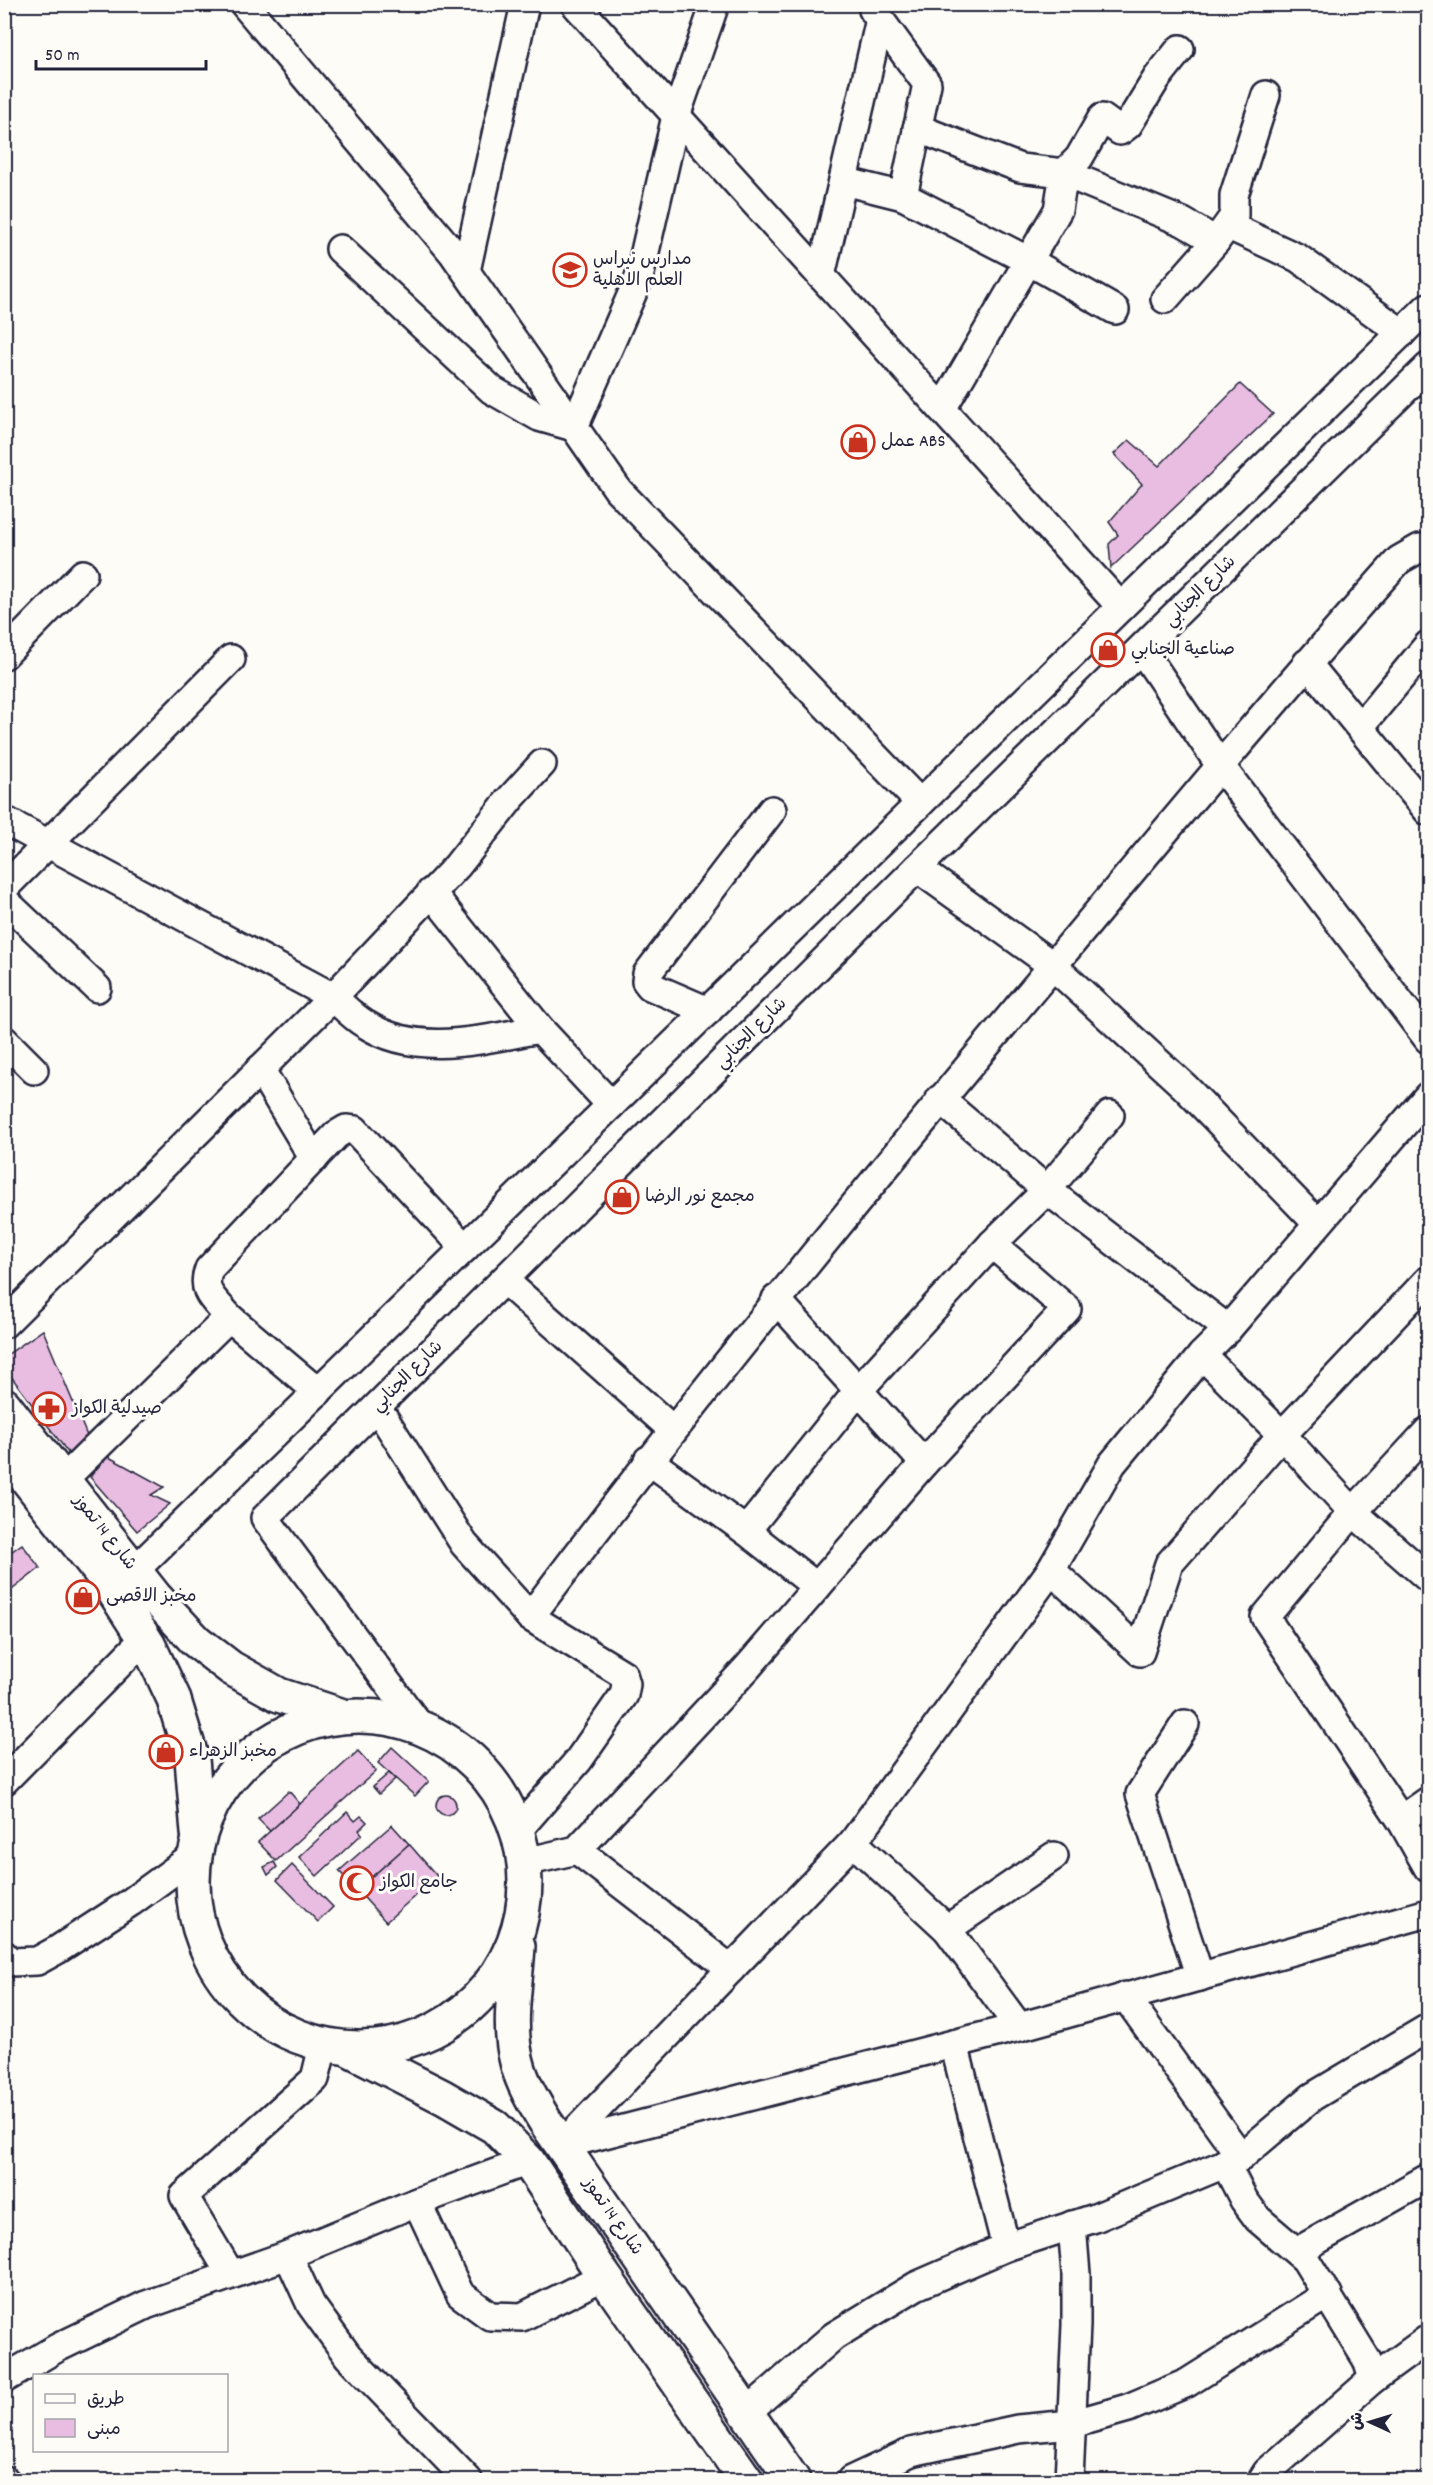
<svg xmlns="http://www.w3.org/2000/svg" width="1433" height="2485" font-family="Dekko,'Playpen Sans Arabic',sans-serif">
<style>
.building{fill:#e9bde1;stroke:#22223b;stroke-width:1.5}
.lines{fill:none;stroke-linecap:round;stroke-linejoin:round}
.minor-casing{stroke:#22223b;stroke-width:32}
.major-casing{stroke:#22223b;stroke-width:38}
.minor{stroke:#fdfcf7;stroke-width:27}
.major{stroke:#fdfcf7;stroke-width:33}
.labels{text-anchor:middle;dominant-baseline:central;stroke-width:6;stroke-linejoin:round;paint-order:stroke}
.poi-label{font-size:18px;fill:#22223b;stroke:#fdfcf7;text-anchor:start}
.street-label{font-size:18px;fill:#22223b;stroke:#fdfcf7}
</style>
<rect width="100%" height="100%" fill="#fdfcf7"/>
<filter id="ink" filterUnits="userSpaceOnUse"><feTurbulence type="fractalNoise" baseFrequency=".0167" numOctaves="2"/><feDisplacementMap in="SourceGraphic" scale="12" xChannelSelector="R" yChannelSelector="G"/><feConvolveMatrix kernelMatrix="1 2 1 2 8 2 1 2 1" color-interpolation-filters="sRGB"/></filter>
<g filter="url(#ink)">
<g class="building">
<path d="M1240,384L1273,414L1111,568L1109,544L1118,535L1109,522L1142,484L1114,454L1129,440L1159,466Z"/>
<path d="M43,1330L90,1443L72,1458L4,1367V1357Z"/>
<path d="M107,1456L164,1487L151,1495L170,1504L137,1531L90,1477Z"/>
<path d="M22,1544L40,1568L4,1596V1557Z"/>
<path d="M392,1747L429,1781L415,1796L378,1763Z"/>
<path d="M358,1751L376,1771L276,1861L258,1842Z"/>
<path d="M389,1773L395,1779L379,1794L373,1787Z"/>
<path d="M289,1791L300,1804L270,1831L258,1819Z"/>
<circle cx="446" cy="1805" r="10"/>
<path d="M347,1812L355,1821L361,1816L367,1822L359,1830L362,1834L317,1876L299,1857Z"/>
<path d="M392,1825L409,1844L357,1890L339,1871Z"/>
<path d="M409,1844L437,1876L386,1922L357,1890Z"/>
<path d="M274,1862L277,1867L268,1875L264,1867Z"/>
<path d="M292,1865L333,1907L318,1922L277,1880Z"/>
</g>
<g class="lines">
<defs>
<g id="minor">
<path d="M244,4L453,253L618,490L920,803"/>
<path d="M575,4L1121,607"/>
<path d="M873,10L927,84L903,196"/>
<path d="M917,128L1020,168L1064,173L1183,222L1216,241"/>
<path d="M843,181L903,196L1027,260L1115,310"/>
<path d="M1229,226L1298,258L1402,333"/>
<path d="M340,249L492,390L539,417L574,427L639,278L676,116L715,4"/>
<path d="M466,271L525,4"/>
<path d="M821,276L880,19"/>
<path d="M1165,299L1216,241L1234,216V195L1266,95"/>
<path d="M942,409L1058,210L1064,173L1079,158L1102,118L1120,131L1128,125L1157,78L1180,49"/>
<path d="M1142,650L1219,764L1428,1039"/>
<path d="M4,655L83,574"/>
<path d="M1307,663L1428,811"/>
<path d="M1360,727L1428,645"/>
<path d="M4,820L333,997C343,1006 353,1017 365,1024C418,1058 483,1039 540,1029"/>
<path d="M917,868L1052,965L1185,1087L1317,1223"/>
<path d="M4,888L231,659"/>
<path d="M431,892L540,1029L611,1105"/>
<path d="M4,900L97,988"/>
<path d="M708,1011L650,986L646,981L647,974L772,810"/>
<path d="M4,1040L34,1070"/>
<path d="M260,1069L314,1159"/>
<path d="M940,1099L1047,1190L1228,1329"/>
<path d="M505,1281L672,1429"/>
<path d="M776,1299L924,1463"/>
<path d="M229,1317C215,1300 200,1292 209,1269L336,1135L346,1129L355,1130L465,1248"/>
<path d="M4,1324L333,997L457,866L510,799L542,764"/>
<path d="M1202,1355L1282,1435L1353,1512L1428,1578"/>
<path d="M377,1407L464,1544L530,1617L623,1674L626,1684L624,1695L578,1761L518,1830"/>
<path d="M1428,1431L1353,1512L1265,1617L1401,1820L1428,1868"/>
<path d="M648,1460L746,1531L817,1587"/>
<path d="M63,1480L229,1317L318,1392"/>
<path d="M746,1531L858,1391L992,1244L1047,1190L1110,1115"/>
<path d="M1051,1570L1140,1652L1169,1564L1282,1435L1428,1280"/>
<path d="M134,1571L1428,307"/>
<path d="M530,1617C697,1395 872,1181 1051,968C1166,830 1280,693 1399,560L1420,548H1428"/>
<path d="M1185,1724L1140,1794L1200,1977"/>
<path d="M422,1729L265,1518L917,868L1428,367"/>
<path d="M4,1781L144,1639"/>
<path d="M1401,1820L1428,1801"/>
<path d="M853,1842L947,1929L1019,2027"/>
<path d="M577,1850L731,1969"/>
<path d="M525,1862L577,1850L747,1668L924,1463L1067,1309L992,1244"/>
<path d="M947,1929L1054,1856"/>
<path d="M4,1955L10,1962L37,1961L57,1950L131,1902L194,1856"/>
<path d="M1125,1996L1241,2157"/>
<path d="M954,2044L1006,2247"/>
<path d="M562,2145L853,1842L1051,1570L1112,1464L1202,1355L1228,1329L1428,1096"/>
<path d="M562,2145L1019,2027L1428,1913"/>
<path d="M1225,2163L1244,2200L1258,2219L1305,2259L1367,2360L1373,2379"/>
<path d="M417,2202L460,2294L490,2316L522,2317L604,2276"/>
<path d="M1298,2251L1428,2178"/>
<path d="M288,2255L311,2305L348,2356L468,2480"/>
<path d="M231,2275L184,2196L315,2079L323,2046"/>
<path d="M4,2379L57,2348L146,2305L288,2255L417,2202L528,2161"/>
<path d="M747,2412L834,2336L916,2286L1006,2247L1095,2218L1241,2157L1312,2097L1428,2028"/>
<path d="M4,2480H5"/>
<path d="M851,2480L911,2452L1018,2429L1072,2424L1128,2408L1187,2383L1328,2294"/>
<path d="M1069,2480L1076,2325V2274L1072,2225"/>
<path d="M1262,2480L1267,2472L1373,2379L1428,2339"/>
</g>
<g id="major">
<path d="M4,1405L155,1597L196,1641L231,1668L279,1695L340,1715"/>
<path d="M4,1450L108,1582L149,1646L173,1697L192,1759L198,1833"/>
<circle cx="359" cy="1882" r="166"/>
<path d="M518,1946C516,1983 507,2025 517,2062C522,2083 534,2103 545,2121L793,2480"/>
<path d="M351,2050L443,2097L495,2127L528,2161L604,2276L746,2480"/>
</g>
</defs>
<use href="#minor" class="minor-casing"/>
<use href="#major" class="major-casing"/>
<use href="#minor" class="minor"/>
<use href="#major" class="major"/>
</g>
</g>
<defs>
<symbol id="school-ring" viewBox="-11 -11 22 22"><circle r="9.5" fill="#fdfcf7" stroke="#c8321e" stroke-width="1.5"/><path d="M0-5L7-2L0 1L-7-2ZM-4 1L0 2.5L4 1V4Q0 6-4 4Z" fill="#c8321e"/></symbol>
<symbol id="shop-ring" viewBox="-11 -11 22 22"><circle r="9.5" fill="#fdfcf7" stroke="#c8321e" stroke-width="1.5"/><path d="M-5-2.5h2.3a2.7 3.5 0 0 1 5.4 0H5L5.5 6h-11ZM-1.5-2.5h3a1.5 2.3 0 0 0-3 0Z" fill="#c8321e"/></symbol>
<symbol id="pharmacy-ring" viewBox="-11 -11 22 22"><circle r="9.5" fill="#fdfcf7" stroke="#c8321e" stroke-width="1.5"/><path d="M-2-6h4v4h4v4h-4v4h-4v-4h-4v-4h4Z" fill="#c8321e"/></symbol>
<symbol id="mosque-ring" viewBox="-11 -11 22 22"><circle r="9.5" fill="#fdfcf7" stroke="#c8321e" stroke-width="1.5"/><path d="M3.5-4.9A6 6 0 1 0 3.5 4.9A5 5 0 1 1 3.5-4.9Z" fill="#c8321e"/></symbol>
</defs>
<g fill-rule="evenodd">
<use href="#school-ring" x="551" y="251" width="38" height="38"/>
<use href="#shop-ring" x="839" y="423" width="38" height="38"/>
<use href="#shop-ring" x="1089" y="631" width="38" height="38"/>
<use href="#shop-ring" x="603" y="1178" width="38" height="38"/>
<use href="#pharmacy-ring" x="30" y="1390" width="38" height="38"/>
<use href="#shop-ring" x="64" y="1578" width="38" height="38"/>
<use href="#shop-ring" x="147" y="1733" width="38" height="38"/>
<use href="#mosque-ring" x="338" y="1864" width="38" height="38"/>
</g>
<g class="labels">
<g class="poi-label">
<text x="593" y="260">مدارس نبراس<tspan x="593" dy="21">العلم الاهلية</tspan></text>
<text x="881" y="442">عمل ABS</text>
<text x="1131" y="650">صناعية الجنابي</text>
<text x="645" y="1197">مجمع نور الرضا</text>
<text x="72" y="1409">صيدلية الكواز</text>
<text x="106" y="1597">مخبز الاقصى</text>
<text x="189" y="1752">مخبز الزهراء</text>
<text x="380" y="1883">جامع الكواز</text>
</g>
<g class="street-label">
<text transform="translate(1201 592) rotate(-45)">شارع الجنابي</text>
<text transform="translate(752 1034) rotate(-45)">شارع الجنابي</text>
<text transform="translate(408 1377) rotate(-45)">شارع الجنابي</text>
<text transform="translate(104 1533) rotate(52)">شارع 14 تموز</text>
<text transform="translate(612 2217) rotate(55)">شارع 14 تموز</text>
</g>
</g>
<rect width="1433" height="2485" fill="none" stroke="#fdfcf7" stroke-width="24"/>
<rect x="12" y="12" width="1409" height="2461" fill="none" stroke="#22223b" stroke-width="2" filter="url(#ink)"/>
<rect x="33" y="2374" width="195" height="78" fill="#fdfcf7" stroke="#a5a5ac" stroke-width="1.5"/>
<rect x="45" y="2394" width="30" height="9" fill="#fdfcf7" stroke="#a5a5ac" stroke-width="1.5"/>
<text x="87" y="2404" font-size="18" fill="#22223b">طريق</text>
<rect x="45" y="2419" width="30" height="18" fill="#e9bde1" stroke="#a5a5ac" stroke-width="1.5"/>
<text x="87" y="2434" font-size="18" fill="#22223b">مبنى</text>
<g transform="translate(1370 2422) rotate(274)" stroke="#fdfcf7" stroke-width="4.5" paint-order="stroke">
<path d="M0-4.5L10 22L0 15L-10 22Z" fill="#22223b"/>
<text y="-9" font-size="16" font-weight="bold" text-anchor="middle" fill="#22223b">ش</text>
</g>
<path d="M36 60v9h170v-9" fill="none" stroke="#22223b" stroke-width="3"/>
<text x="45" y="60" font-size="18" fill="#22223b" stroke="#fdfcf7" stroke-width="4.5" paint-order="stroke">50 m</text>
</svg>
